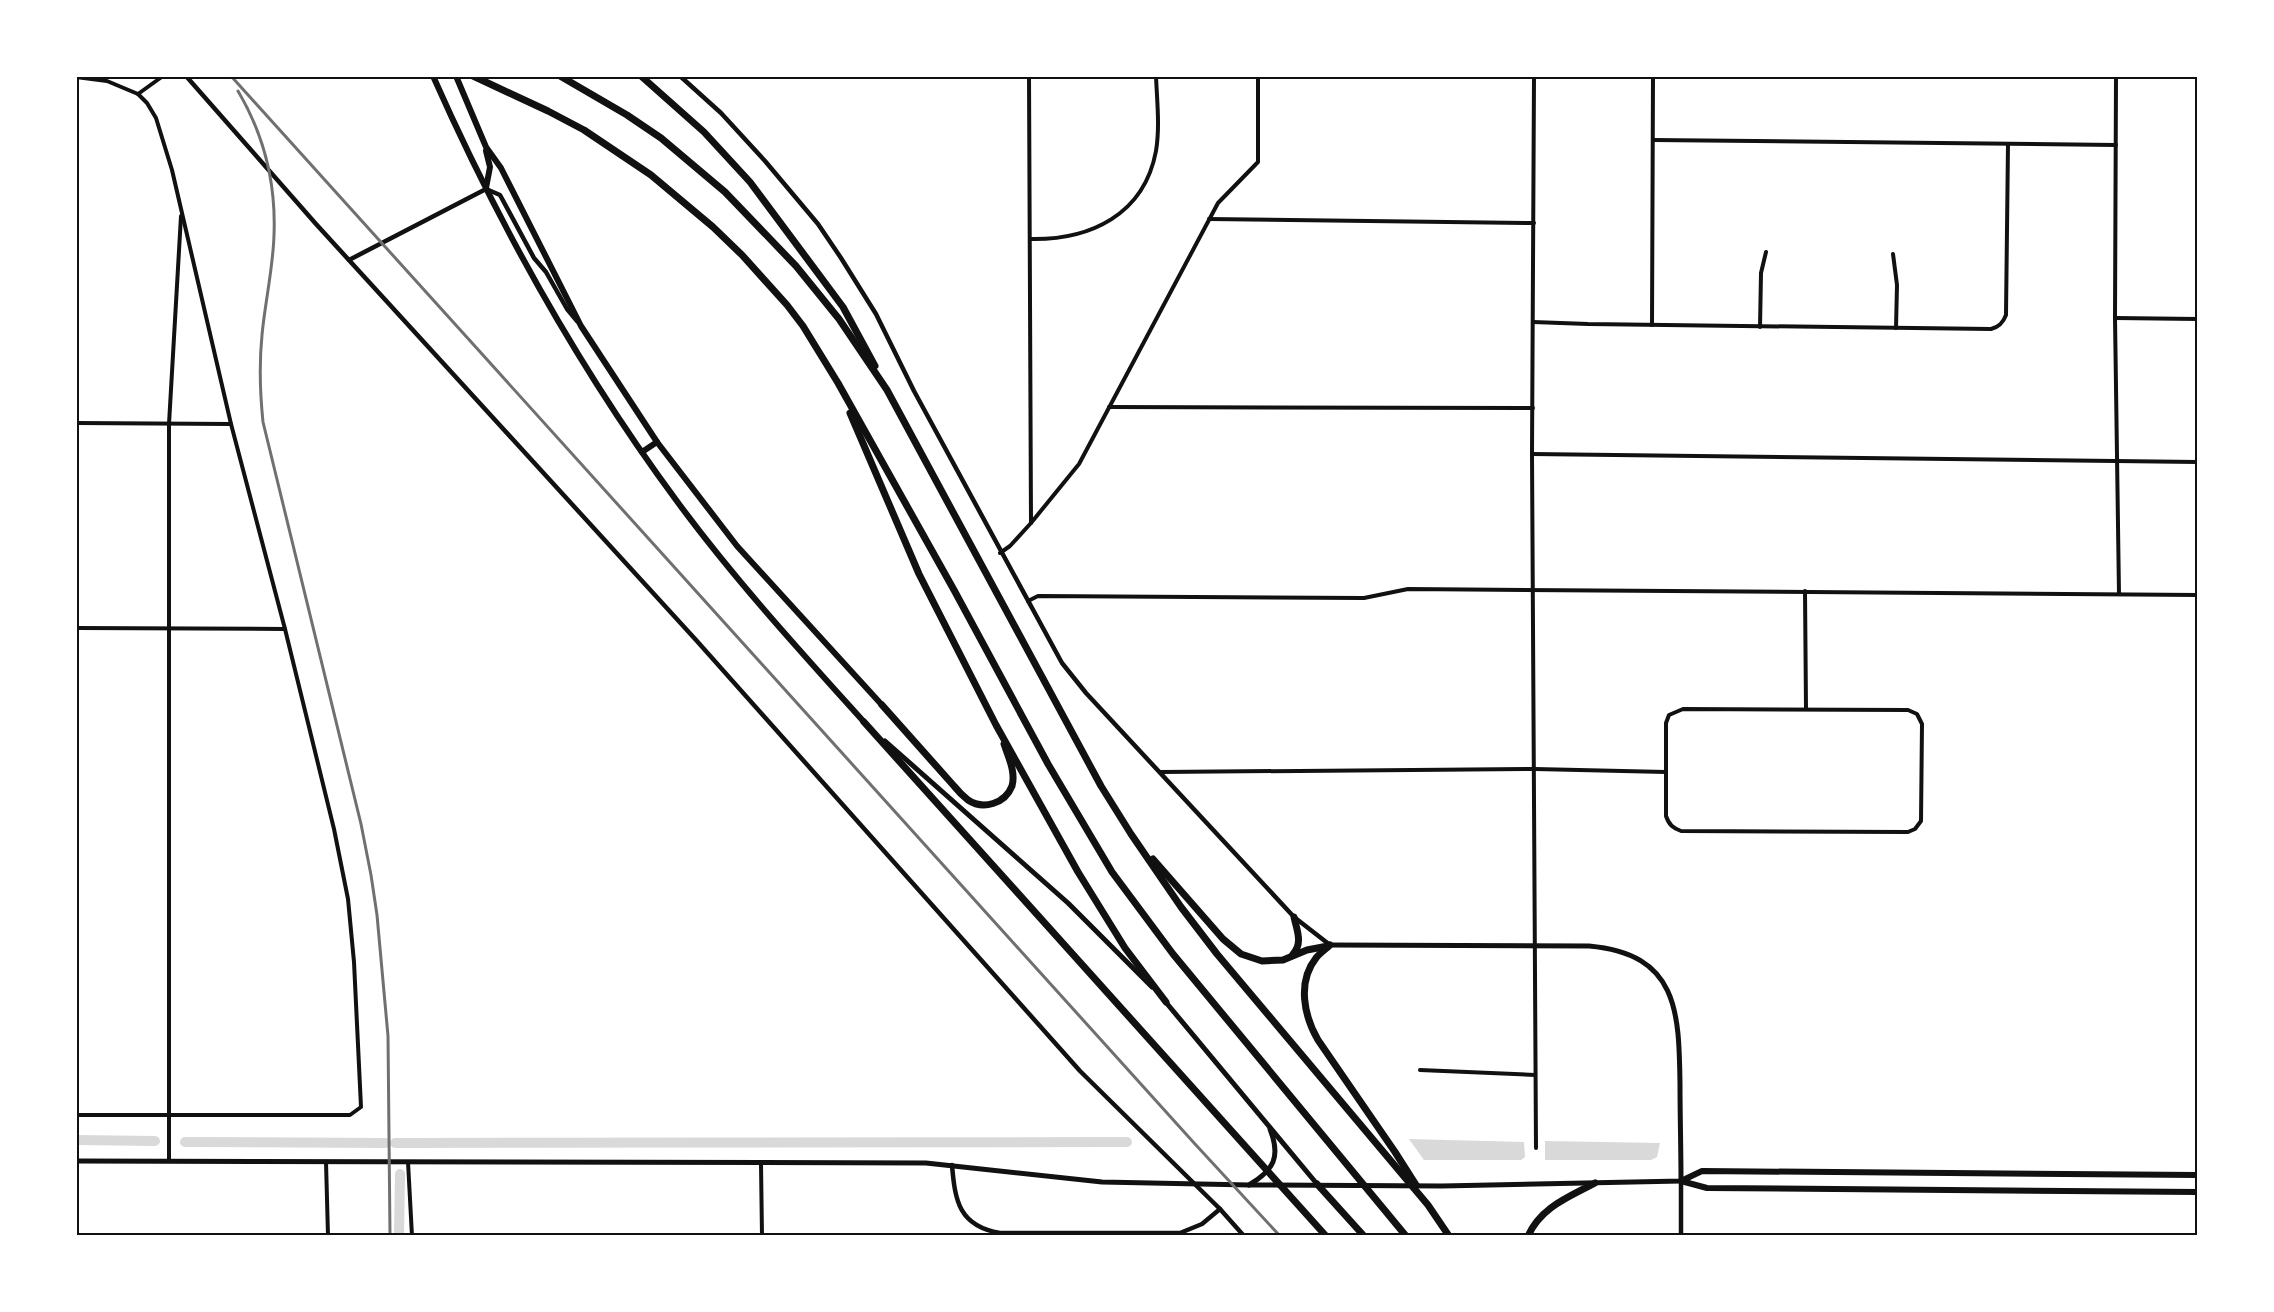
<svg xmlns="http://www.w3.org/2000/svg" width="2274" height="1312" font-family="'Times New Roman',serif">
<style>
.water{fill:#d9d9d9}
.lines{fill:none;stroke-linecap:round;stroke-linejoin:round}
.canal{stroke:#d9d9d9;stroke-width:10}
.minor{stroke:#111;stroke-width:4}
.tertiary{stroke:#111;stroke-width:4.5}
.secondary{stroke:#111;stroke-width:5}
.primary{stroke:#111;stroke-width:6}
.motorway{stroke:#111;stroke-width:7}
.rail{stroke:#707070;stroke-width:3}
.neatline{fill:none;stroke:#111;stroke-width:2}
</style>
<rect width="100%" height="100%" fill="#fff"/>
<g class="water">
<path d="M1409,1139L1524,1142L1525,1157L1521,1160H1424Z"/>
<path d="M1545,1141L1660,1143L1657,1157L1651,1160H1545Z"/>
</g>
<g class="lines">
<g class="canal">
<path d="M76,1140L155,1141"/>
<path d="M185,1142L385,1143"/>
<path d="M395,1143L1127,1142"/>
<path d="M399,1236L400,1174"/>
</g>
<g class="minor">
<path d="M1029,76L1031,523"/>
<path d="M1534,76L1532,454L1536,1148"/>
<path d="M2116,76L2115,318L2119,594"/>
<path d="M76,77L107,81L138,94L163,76"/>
<path d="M1653,140L2116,145"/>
<path d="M1209,219L1534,223"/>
<path d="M1031,239C1090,240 1144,215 1156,151C1160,127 1157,101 1156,76"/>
<path d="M1893,254L1897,285L1896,328"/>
<path d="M2115,318L2198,319"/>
<path d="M1533,322L1588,324L1991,329C1999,327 2003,323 2006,315L2008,144"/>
<path d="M1652,325L1653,76"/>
<path d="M1760,327L1761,273L1766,252"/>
<path d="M1109,407L1533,408"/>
<path d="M76,423L231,424"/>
<path d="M1532,454L2198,462"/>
<path d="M1000,553L1010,546L1031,523L1079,464L1218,203L1258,162V76"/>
<path d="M1805,591L1806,709"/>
<path d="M1028,601L1038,596L1364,598L1408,589L2198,595"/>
<path d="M76,628L285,629"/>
<path d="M1683,709L1908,710L1917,714L1922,724L1921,821L1915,829L1908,832L1681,831C1673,828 1669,825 1666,816V723L1669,715Z"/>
<path d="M1161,772L1535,769L1666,772"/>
<path d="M1420,1070L1535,1075"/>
<path d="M76,1115H350L361,1107L354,962L348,899L334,829L285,629L231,424L172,170L156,118L147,103L138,94"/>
<path d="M169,1160V424L181,216"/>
<path d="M326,1162L328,1236"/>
<path d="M408,1162L412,1236"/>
<path d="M761,1164L762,1236"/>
</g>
<g class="tertiary">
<path d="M186,76L316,224L696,640L1080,1071L1220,1209L1244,1236"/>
<path d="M680,76L721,113L765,161L818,224L841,258L876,314L914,391L1062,663L1086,693L1294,917L1330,945"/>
<path d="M349,260L486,189L500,195L534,258L546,272L567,309L577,321"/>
<path d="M952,1165C955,1201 959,1226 1000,1233H1180L1202,1224L1220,1209"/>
<path d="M1681,1181V1236"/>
</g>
<g class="secondary">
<path d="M885,741L1068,903L1152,987"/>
<path d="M1164,1000L1317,1184"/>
<path d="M76,1161L926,1163L1102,1182L1249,1185L1442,1186L1681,1181C1681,1149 1680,1116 1680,1084C1679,1011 1678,954 1589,946L1330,945"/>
<path d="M1249,1185C1274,1170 1281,1157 1270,1129"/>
</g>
<g class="primary">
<path d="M433,76C500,227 581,372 679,504C736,581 801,652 864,722"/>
<path d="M456,76L486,147L501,168L581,326L657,442L737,546L882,705"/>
<path d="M486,188L490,167L486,151"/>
<path d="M642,452L657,442"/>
<path d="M1681,1181L1702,1171L2198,1175"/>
<path d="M1681,1181L1707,1188L2198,1192"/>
</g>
<g class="motorway">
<path d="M473,76L548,111L584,130L651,175L713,227L742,255L787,305L803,326L838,383L954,590L1048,764L1112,872L1173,954L1406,1236"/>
<path d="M560,76L627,115L661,138L725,192L796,266L839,319L887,390L1101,786L1131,834L1181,907L1217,954L1428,1205L1449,1236"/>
<path d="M641,76L704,132L750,182L843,307L875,366"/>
<path d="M850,413L919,574L996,725L1078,872L1125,948L1166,1002"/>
<path d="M882,705L954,786C958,791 963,796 968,800C983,810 1005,804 1012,786C1016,772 1008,756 1004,744"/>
<path d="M864,722L1326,1236"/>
<path d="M1153,859L1223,939L1241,954L1262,961L1283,960L1307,950L1328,946"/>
<path d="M1330,945C1326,949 1320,953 1316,958C1297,982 1304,1016 1318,1040L1395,1152L1416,1185"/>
<path d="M1293,954C1303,943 1297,931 1294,917"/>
<path d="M1317,1184L1364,1236"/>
<path d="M1528,1236C1541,1207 1569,1197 1595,1183"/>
</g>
<g class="rail">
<path d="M231,76L1195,1144L1280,1236"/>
<path d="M238,91C264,135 276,185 274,235C273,269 265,302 262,335C259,365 260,393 263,422L361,824L371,875L377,915L388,1036L390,1236"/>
</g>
</g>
<rect width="2274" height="1312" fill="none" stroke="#ffffff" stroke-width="156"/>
<rect x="78" y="78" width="2118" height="1156" class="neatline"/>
</svg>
